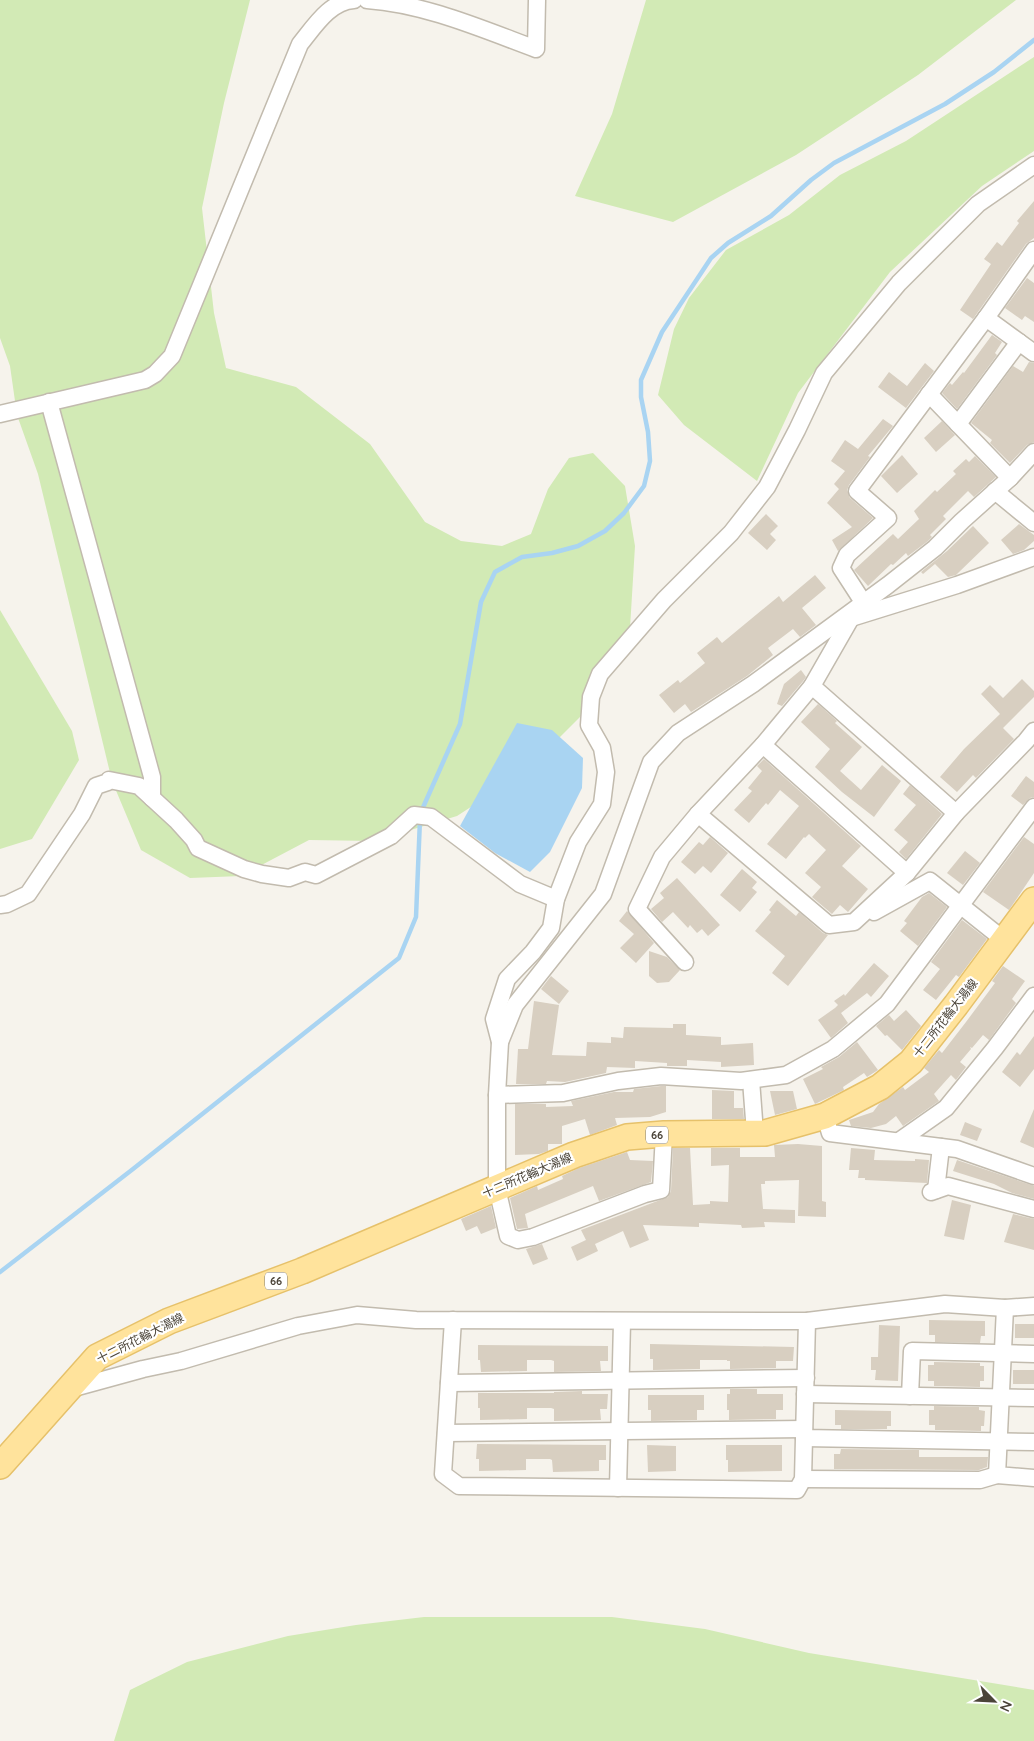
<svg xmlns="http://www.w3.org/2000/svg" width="1034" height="1741" font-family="Quicksand,'Noto Sans JP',sans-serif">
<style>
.green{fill:#d2eab5}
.water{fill:#a9d4f2}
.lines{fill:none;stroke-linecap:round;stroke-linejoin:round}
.stream{stroke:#a9d4f2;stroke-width:4.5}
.building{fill:#d8cfc1}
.minor-casing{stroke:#c2bbae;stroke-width:19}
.primary-casing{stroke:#e6c16a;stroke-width:28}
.minor{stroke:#fff;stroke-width:16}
.primary{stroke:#ffe39c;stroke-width:25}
.labels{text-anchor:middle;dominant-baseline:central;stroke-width:4.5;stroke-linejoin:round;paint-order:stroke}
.shield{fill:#fff;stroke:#817c74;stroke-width:1}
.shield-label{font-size:11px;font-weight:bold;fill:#4b4439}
.street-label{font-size:12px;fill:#4b4439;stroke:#fff}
</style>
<rect width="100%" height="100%" fill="#f6f3ec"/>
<g class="green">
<path d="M0,0H250L224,103L202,208L214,313L226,368L296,387L370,444L425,522L461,541L502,546L531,534L548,489L569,458L593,453L625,486L635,546L630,628L599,698L526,771L457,816L374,841L309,840L241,876L190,878L141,850L112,781L38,474L17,415L10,366L0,338Z"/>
<path d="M646,0H1016L918,75L796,155L673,222L575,196L612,114Z"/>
<path d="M1034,57V151L982,186L890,272L798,393L757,481L684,425L658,395L674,329L689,298L726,250L789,215L840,175L906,141Z"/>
<path d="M0,610L72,731L79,760L32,839L0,849Z"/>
<path d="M424,1617H612L705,1629L809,1653L1034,1690V1741H114L130,1690L187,1662L288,1636L356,1625Z"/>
</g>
<path class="water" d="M517,723L552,730L583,758L582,788L550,852L530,872L495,853L460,826Z"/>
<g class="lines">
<g class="stream">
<path d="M421,812L460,724L481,602L495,572L522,557L552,553L578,546L605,531L624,513L644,486L650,461L648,432L641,397V380L662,332L711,258L728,243L771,216L811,180L834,163L945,104L994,72L1034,40"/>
<path d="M0,1272L133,1169L399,958L416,917L420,819"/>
</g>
</g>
<g class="building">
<path d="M1034,201V238L1026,244L973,319L960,310L991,264L984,259L997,242L1002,246L1019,223L1017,221Z"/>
<path d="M1027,278L1034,283V322L1025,316L1022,320L1005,308Z"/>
<path d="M992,335L1002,342L995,353L997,355L957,409L942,393L950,383L952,385L963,372L964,373Z"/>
<path d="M1029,362L1034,363V442L1027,445L1010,463L990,443L992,440L971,423L1013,366L1023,372Z"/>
<path d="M925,363L934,371L906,408L878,387L889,372L907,386Z"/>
<path d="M883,419L893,426L868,456L870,457L849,485L847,490L850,498L873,518L838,551L832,540L852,527L827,503L839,489L834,484L845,471L831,461L845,440L858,449Z"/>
<path d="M942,421L955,435L936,452L924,438Z"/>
<path d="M902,455L918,474L897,493L881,476Z"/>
<path d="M975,456L996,477L974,497L968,491L943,516L946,519L930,535L932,537L928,541L908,556L906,553L893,565L891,564L868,586L854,570L893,534L898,539L919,519L914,511L935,490L937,492L956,474L953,471L966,459L969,462Z"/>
<path d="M766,514L778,526L770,534L776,540L767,550L748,533Z"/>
<path d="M1019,524L1034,535V541L1024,550L1013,554L1001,540Z"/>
<path d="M973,526L989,543L956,575L948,577L935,564L923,574L921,572L947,551Z"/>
<path d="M815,575L826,588L802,608L816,625L800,637L793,629L768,648L773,655L747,676L691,712L685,704L674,713L659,695L678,680L680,683L705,663L697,653L717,637L722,643L779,596L783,602Z"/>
<path d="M801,670L806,677L804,680L782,706L777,704L784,684Z"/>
<path d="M1022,679L1034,691V697L1003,728L1014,739L976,778L973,775L957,792L940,777L964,749L1000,714L981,694L990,685L1003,698Z"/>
<path d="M818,704L837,721L835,723L862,747L840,771L861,790L882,765L901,781L874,817L842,792L815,767L830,749L801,722Z"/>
<path d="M764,759L861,846L842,866L868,889L848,912L840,905L832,914L812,897L821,887L805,873L826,850L809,834L805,838L804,837L786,859L767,844L799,806L780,790L768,805L766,803L749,823L734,810L752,791L748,788L762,771L757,766Z"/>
<path d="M1026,776L1034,782V797L1030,798L1023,805L1011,796Z"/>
<path d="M910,785L942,814L906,859L899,852L908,842L894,830L916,805L903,794Z"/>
<path d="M710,837L728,853L711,873L703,866L695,874L681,862L699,842L703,845Z"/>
<path d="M1024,837L1034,844V873L1009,910L983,892Z"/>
<path d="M965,851L980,863L963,885L947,873Z"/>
<path d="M742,869L757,882L752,888L757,892L740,912L720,895Z"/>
<path d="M677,878L720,925L708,936L702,929L697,933L690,925L688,928L673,912L662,922L651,909L664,898L660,893Z"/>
<path d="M929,893L947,907L918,946L900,931L907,923L904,921L922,897Z"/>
<path d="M777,900L796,916L799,912L823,933L828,935L788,986L772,973L785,956L755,931L771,912L769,910Z"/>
<path d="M627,911L654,943L636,963L620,948L634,934L619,921Z"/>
<path d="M962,920L987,939L959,977L956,975L936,1000L923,990L940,969L931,962Z"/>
<path d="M649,951L667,957L680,970L669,982L657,983L649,976Z"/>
<path d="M874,963L889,976L871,997L867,993L841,1013L848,1023L831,1038L818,1020L835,1008L838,1005L834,1001L844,994L845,996Z"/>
<path d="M1003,966L1025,981L1012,999L1016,1003L989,1040L983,1035L972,1048L970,1047L971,1049L960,1062L966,1067L956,1080L951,1075L934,1094L939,1101L903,1126L896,1116L886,1124L871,1128L851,1126L849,1120L873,1112L879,1104L903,1087L905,1090L929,1072L924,1068L939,1050L942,1053L966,1022L995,983L992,981Z"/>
<path d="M551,976L569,991L559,1004L541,989Z"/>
<path d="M534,1001L559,1005L552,1055L586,1056L587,1042L611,1043V1037L623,1038L624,1027L673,1028V1024H686V1035L721,1037V1045L753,1043L754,1065L721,1067V1062L687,1060V1066H667V1063L635,1061V1068L607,1067L606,1073L565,1082L547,1081L546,1084H516L518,1049H528Z"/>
<path d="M906,1010L921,1026L902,1050L887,1035L885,1036L876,1026L889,1015L894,1021Z"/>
<path d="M1034,1036V1069L1020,1087L1002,1072L1017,1052L1020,1055Z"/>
<path d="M857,1042L878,1070L867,1077L864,1073L843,1087L844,1090L815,1104L803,1079L823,1069L821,1067L839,1057Z"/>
<path d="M661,1086H666V1112L650,1117L615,1118L617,1125L590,1135L585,1119L562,1126V1144H548V1151L539,1154L515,1155V1104H546V1107L573,1106L571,1101L614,1092H633L634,1089Z"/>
<path d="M712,1090L734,1091V1108H743L744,1119H712Z"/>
<path d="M770,1091H793L797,1109L775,1115Z"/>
<path d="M1034,1109V1148L1020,1142Z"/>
<path d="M965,1122L982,1129L977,1141L960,1135Z"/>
<path d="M798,1144L822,1146V1201L826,1202V1217L798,1216L799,1180L765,1181V1184H761L763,1209L795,1210V1223L764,1222L765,1227L742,1228L741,1225L699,1223V1227L643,1225L649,1240L630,1248L623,1231L595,1244L598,1251L577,1261L571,1247L586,1240L581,1230L668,1197L671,1191L673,1148H690L693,1205L710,1204V1201L728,1202L729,1165L711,1166V1148H740V1157H775L774,1145Z"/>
<path d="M851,1148L875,1150L874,1160L915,1161V1159L929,1160L927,1183L865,1180V1178H858L859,1170H849Z"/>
<path d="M627,1152L630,1160L653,1161L651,1182L599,1201L593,1186L525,1214L528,1228L517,1229L510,1198L537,1186L538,1190L563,1179L562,1176L579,1168Z"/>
<path d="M957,1160L1034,1186V1199L1012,1193L994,1184L953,1171Z"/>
<path d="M952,1200L971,1205L964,1240L944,1236Z"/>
<path d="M491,1206L496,1228L481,1234L477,1226L466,1231L461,1219Z"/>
<path d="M1013,1214L1034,1219V1250L1004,1242Z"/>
<path d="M542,1244L548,1259L533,1265L526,1249Z"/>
<path d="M929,1320L985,1321V1336H981L980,1343L935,1342V1335H929Z"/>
<rect x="1015" y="1324" width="19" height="14"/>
<path d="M879,1325L900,1326L898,1381L875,1380L876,1370H871V1357H878Z"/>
<path d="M650,1344L794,1347L793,1361H776V1368L730,1369V1361H727V1360H700V1369L653,1370V1359H650Z"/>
<path d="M478,1345L608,1346V1361H600L601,1371L554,1372V1361L551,1360H527V1371L481,1372L480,1360H478Z"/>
<path d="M934,1362L980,1363V1366H984V1381H980V1387L934,1386V1381H928V1365H934Z"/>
<rect x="1013" y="1370" width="21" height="14"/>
<path d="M730,1389H757V1394H783V1410H776V1419L729,1420V1410H727V1394H730Z"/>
<path d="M582,1391V1394H608L607,1409H600L601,1420L554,1421V1409L551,1408H527V1419L480,1420V1408H478V1393H554V1392Z"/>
<path d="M648,1395H704V1410H697V1420L651,1421V1410H648Z"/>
<path d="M934,1406L979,1407V1410L985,1411L984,1426H981V1431L935,1430V1425H929V1410H934Z"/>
<path d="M835,1410L891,1411V1426H887V1429H841V1425H835Z"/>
<path d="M477,1444L606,1445V1460H599V1471L553,1472L552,1460L550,1459H526V1470L479,1471V1459H476Z"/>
<path d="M647,1445L676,1446V1471L648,1472Z"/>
<path d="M726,1445H782V1471L728,1472V1460H726Z"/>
<path d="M841,1449L919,1450V1457H988L987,1467L979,1470L834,1469V1454H840Z"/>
</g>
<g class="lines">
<defs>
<g id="minor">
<path d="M367,0C425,4 482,29 536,49L537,0"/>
<path d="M986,318L1034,353"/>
<path d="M929,394L1010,478"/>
<path d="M49,402L152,777V798"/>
<path d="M0,414L145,380L155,374L172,356L300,44C314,27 330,1 354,0"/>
<path d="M958,424L1019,342"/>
<path d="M995,491L1034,523"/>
<path d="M851,618L957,585L1034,557"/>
<path d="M812,686L956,813"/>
<path d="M763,745L907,873"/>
<path d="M698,814L829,925L854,922L907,873L956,813L1026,741L1034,731"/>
<path d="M0,905L7,904L28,894L82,814L96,786L108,782L109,780L139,786L176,820L194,840L198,848L244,869L262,874L289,878L305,872L316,875L391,836L414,815L431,817L520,884L556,899"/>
<path d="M874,912L930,881L1004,940"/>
<path d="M685,962L637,909L662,857L698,814L763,745L812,686L851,618L863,602L841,568L847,555L888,518L857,491L986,318L1034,250"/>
<path d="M500,1042L515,1005L603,894L651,762L678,733L753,684L888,585L935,548L962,521L1010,478L1034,452"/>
<path d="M751,1080L755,1133"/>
<path d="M497,1095L563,1093L618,1081L661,1076L741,1081L786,1075L833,1049L887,1004L1034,807"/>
<path d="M825,1116L830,1133L957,1149L1034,1176"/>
<path d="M664,1134L661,1190L645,1194L533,1237L518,1240L508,1236L497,1188V1095L500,1042L494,1019L507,979L533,952L551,928L556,899L578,842L602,804L606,772L602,748L589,725L591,697L600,674L664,600L731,533L767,487L797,430L824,373L899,283L978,204L1034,165"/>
<path d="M899,1141L946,1108L995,1048L1034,996"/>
<path d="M936,1190L941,1147"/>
<path d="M931,1192L948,1186L1034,1209"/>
<path d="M1005,1308L997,1475L1034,1478"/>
<path d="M453,1320L443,1474L459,1486L797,1490L803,1479L804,1438"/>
<path d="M807,1321L804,1438L1034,1442"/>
<path d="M449,1383L806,1378"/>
<path d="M70,1389L143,1369L181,1361L298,1326L357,1315L416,1320L807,1321L945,1304L1005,1308L1034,1306"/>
<path d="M805,1394L1034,1398"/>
<path d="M910,1396L912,1351L1034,1354"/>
<path d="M446,1433L804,1429"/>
<path d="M803,1479L980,1480L997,1475"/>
<path d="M618,1488L622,1322"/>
</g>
<path id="primary" d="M0,1466L97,1357L169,1321L302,1271L574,1155L627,1137L664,1134L765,1133L825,1116L880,1087L911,1062L956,1005L1034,900"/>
</defs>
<use href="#minor" class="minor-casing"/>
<use href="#primary" class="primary-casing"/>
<use href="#minor" class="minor"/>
<use href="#primary" class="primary"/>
</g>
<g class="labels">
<g class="shield">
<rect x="646" y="1126.5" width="22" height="17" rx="4"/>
<rect x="265" y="1272.5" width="22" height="17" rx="4"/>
</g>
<g class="shield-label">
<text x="657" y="1135">66</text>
<text x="276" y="1281">66</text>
</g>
<g class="street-label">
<text transform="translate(945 1018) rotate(-52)">十二所花輪大湯線</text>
<text transform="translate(527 1175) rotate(-23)">十二所花輪大湯線</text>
<text transform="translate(140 1338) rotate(-27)">十二所花輪大湯線</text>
</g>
</g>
<g transform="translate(994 1701) rotate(114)" stroke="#ffffff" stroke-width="4" paint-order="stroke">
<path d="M0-4L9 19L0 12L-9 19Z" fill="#4b4439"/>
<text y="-8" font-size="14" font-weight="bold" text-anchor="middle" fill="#4b4439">N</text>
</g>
</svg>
